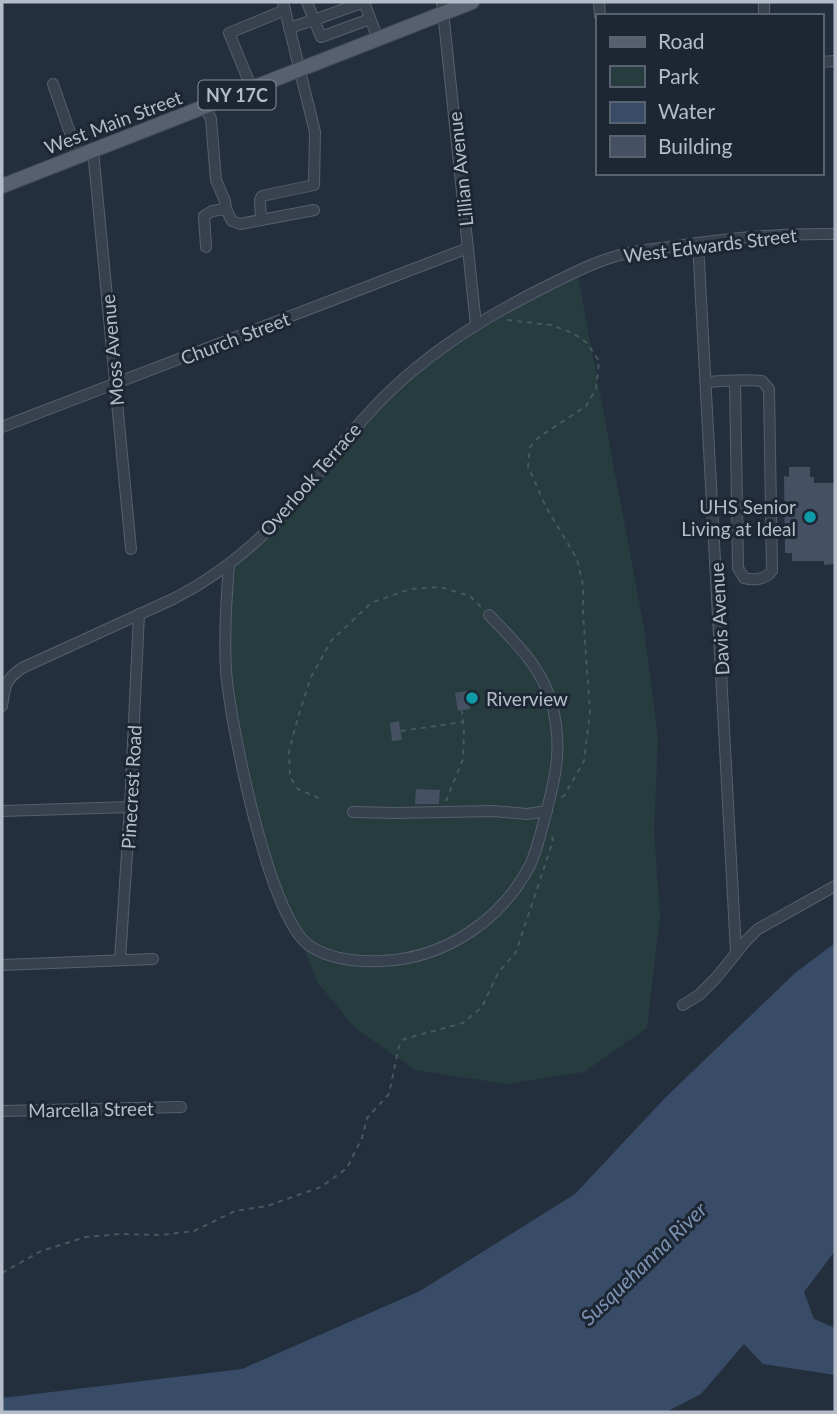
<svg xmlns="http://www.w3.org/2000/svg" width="837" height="1414" font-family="Lato,sans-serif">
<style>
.green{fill:#263c3f}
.water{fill:#394c67}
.building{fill:#455162}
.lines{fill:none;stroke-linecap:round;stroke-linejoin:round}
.minor-casing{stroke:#565f6c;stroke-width:12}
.major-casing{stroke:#414a57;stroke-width:16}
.path{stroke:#44595c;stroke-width:2;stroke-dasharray:5 5;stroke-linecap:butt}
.minor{stroke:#38414e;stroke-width:10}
.major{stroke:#56606e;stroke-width:14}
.culture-dot{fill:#0f9aa8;stroke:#1d2633;stroke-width:2.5}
.labels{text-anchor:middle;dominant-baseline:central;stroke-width:6;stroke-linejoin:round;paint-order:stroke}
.shield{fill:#1d2633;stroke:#878f9c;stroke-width:2}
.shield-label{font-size:18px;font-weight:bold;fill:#b4bcc9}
.street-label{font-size:19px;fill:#b4bcc9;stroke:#1d2633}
.poi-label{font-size:19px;fill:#b4bcc9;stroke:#1d2633;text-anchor:end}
.water-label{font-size:21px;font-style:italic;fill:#7c92b1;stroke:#1d2633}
</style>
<rect width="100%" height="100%" fill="#242f3e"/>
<path class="green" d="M577,271L643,622L658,737L654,831L660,916L647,1028L584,1072L507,1084L415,1070L355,1028L318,983L263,849L230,703L229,565L295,502L367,415L476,325Z"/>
<path class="water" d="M835,943V1251L804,1292L814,1319L835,1328V1375L763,1364L744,1344L701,1394L666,1412H2V1398L242,1369L420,1291L575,1194L665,1098L795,973Z"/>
<g class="building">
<path d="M789,467H810V477H814V483H835V564L824,565V561H792V553H785L784,476L789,477Z"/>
<path d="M467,691L470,709L458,711L455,693Z"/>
<path d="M399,721L402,740L392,741L390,723Z"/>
<path d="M416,789L440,790L439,804H415Z"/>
</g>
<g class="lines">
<defs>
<g id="minor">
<path d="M307,2L314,20L364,2L378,39"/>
<path d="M442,2L476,325"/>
<path d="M599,2L600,16"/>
<path d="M764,2V16"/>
<path d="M289,28L314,20L321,37L370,19"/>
<path d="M821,62L835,61"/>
<path d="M53,84L78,156"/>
<path d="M252,89L229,33L285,10"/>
<path d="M205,107L211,119L216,180L225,201L226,209L232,221L240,224L314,210"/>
<path d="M93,150L131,549"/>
<path d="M261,220L260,200L262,196L314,185L315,132L283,2"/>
<path d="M698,243L736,953"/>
<path d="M206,247L204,216L212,211L226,209"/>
<path d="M706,382C725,381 744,379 762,381L769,389L772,571C766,579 754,581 744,578L738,568L735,381"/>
<path d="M2,427L468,248"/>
<path d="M229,565C226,601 224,636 226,671C230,722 269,920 310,946C331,960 357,962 381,961C444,959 502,920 530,865C538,848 542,828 547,809C557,773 562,742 552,705C543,668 515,642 489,615"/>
<path d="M2,706C5,686 5,680 22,668L173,599C220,575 261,541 296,500C320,472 342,442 367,415C417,359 480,319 547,286C571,274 594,262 620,255C638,250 658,249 677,246C730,238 782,233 835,234"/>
<path d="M2,811L130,807"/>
<path d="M353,812L395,813L493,811L527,814L547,811"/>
<path d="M120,960L130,807L139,614"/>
<path d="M2,965L153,959"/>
<path d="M683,1005L699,995L716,978L746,941L758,929L835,886"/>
<path d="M2,1111L181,1107"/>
</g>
<path id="major" d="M2,186L472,2"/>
</defs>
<use href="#minor" class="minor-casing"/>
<use href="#major" class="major-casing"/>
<g class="path">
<path d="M507,320L551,325L573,333L587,343L599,361L596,389L586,406L539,437L530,447L528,466L545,505L577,559L583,585V613L590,712L584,761L564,796L560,797"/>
<path d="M401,731L463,722"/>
<path d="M319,798L298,789L290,777L289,752L298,717L311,677L331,641L371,603L410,589L440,587L470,596L481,607"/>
<path d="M446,801L463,759L464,730L462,711"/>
<path d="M2,1273L41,1251L86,1237L120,1234L161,1235L194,1231L235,1211L267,1206L321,1187L347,1168L362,1138L367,1118L389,1094L399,1046L404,1039L463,1023L482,1007L498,973L516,952L553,841L552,836"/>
</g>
<use href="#minor" class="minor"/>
<use href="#major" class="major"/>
</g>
<g class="culture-dot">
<circle cx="810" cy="517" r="7"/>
<circle cx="472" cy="698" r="7"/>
</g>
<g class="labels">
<rect class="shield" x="198.5" y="80.5" width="77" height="29" rx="5"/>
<g class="shield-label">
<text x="237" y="95">NY 17C</text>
</g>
<g class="street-label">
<text transform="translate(113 122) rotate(-21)">West Main Street</text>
<text transform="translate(460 169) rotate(-96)">Lillian Avenue</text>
<text transform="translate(710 245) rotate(-7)">West Edwards Street</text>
<text transform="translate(235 338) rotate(-21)">Church Street</text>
<text transform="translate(112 350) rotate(-95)">Moss Avenue</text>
<text transform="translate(310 479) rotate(-49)">Overlook Terrace</text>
<text transform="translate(719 619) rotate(-93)">Davis Avenue</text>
<text transform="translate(131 787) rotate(-87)">Pinecrest Road</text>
<text transform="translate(91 1109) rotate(-1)">Marcella Street</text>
</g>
<g class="poi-label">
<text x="796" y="506">UHS Senior<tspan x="796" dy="22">Living at Ideal</tspan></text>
<text x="486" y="698" text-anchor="start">Riverview</text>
</g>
<g class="water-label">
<text transform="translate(643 1263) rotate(-44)">Susquehanna River</text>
</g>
</g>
<rect width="837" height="1414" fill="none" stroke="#b4bcc9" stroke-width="7"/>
<rect x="596" y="14" width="228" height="161" fill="#1d2633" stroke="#59626f" stroke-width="2"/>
<rect x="610" y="37" width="35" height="10" fill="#56606e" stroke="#59626f" stroke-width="2"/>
<text x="658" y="49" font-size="21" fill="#b4bcc9">Road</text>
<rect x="610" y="66" width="35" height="21" fill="#263c3f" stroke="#59626f" stroke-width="2"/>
<text x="658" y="84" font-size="21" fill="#b4bcc9">Park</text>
<rect x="610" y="102" width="35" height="21" fill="#394c67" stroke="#59626f" stroke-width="2"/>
<text x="658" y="119" font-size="21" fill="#b4bcc9">Water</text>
<rect x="610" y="136" width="35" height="21" fill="#455162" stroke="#59626f" stroke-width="2"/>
<text x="658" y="154" font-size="21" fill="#b4bcc9">Building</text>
</svg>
